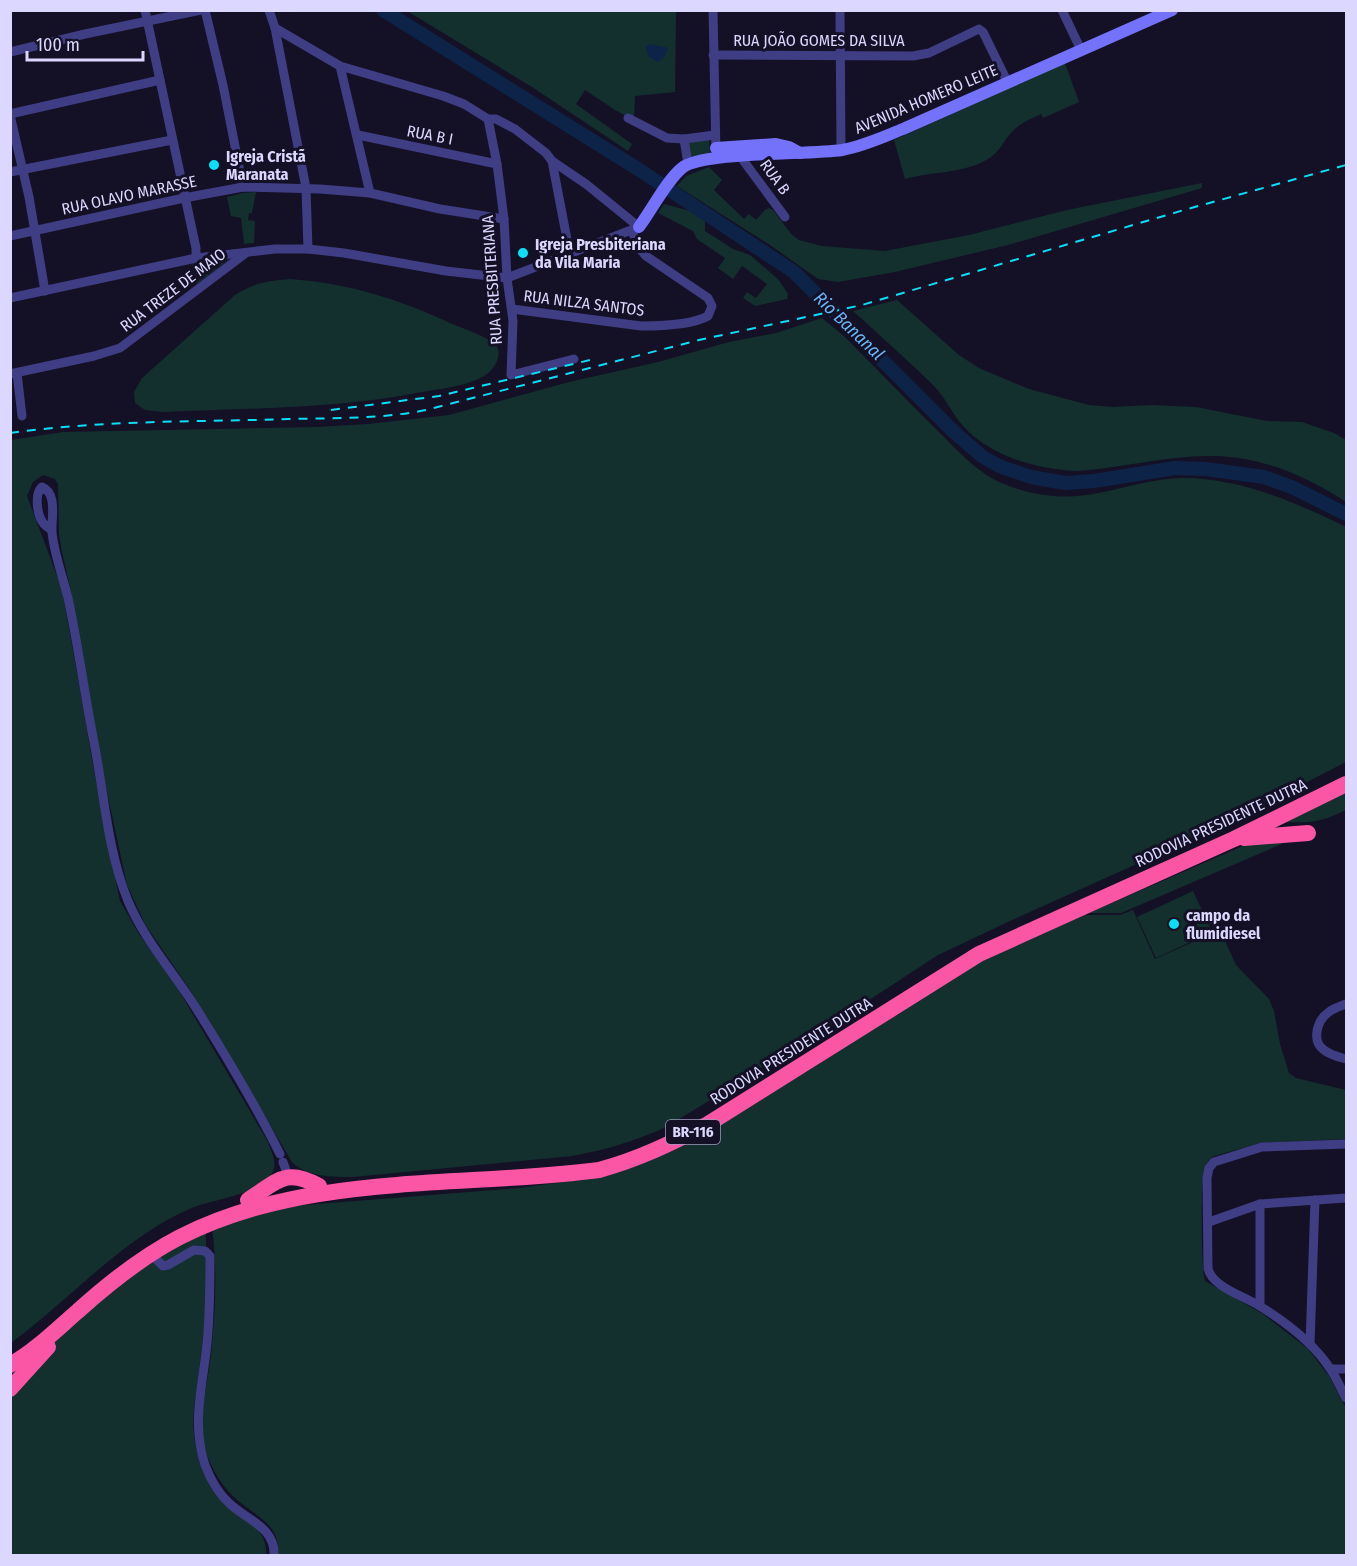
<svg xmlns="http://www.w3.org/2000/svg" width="1357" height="1566" font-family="'Fira Sans Condensed',sans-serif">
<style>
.green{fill:#13302f}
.water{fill:#0e2348}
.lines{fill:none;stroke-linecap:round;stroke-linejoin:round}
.river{stroke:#0e2348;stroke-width:14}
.street{stroke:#3f3d84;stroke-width:9}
.secondary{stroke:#7471fb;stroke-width:12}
.highway{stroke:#fa56a5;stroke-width:16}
.rail{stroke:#09e0f7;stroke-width:2;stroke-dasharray:9 8;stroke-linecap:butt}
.poi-dot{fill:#09e0f7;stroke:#141026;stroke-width:2}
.labels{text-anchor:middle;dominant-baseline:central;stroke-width:6;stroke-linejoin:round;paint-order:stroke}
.shield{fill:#141026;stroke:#9f9bbd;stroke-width:1.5}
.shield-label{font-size:15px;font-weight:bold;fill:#dbd7fe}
.street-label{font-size:16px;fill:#dbd7fe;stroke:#141026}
.poi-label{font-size:16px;font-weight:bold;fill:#dbd7fe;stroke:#141026;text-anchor:start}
.water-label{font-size:18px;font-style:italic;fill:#68b7fa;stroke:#141026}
</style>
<rect width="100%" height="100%" fill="#141026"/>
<g class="green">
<path d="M407,11H676L675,92L635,96L634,120L615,110L585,90L576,104L632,144L628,151L532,87Z"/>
<path d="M1065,63L1079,102L1043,118L1041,114C1033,118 1023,122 1016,128C1006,136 1002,149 991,157C967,174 932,171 905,179L894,140Z"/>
<path d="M709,139L710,154L691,158L688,141Z"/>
<path d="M709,167L722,180L714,190L744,219L749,214L756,220L765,210L769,208L773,210L792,235L799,240L822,246L885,251L969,235L1067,210L1202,183V188L1008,245L895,272L838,282L818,279L770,245L677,186L686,176Z"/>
<path d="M256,192L252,213H249L248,220L255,221L254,243L244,244L241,218L231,216L227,197L243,193Z"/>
<path d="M664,204L705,215V231L733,249L750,255L779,280L788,294L787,299L755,306L743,298L747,292L756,298L767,284L742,266L733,279L718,268L725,258L697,239L693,231L658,213Z"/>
<path d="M233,256L197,284L191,262Z"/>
<path d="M290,279C347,283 399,299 450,323C465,329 479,334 493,342C498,347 500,351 498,358C495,369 486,376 476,380C459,387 440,389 422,392C337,409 249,408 162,412L145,410L135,403L134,392L142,378L235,295C253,283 268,281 290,279Z"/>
<path d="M897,300L959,355L979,368L1029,389L1089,405L1113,407L1152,405L1196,407L1267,421L1302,422L1334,433L1346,440V502C1306,476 1263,457 1214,456C1168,455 1122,468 1077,471C1037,469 992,457 964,427C952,414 946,398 934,386C908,360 880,336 853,311Z"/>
<path d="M822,318L845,337C877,369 908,402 941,434C960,453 979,474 1004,484C1033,496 1067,500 1098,493C1126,488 1154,478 1183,478C1240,478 1295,502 1346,527V762L1219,827L1010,921L938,955L802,1044L666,1127C636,1141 605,1150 572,1156L353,1177C333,1177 307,1177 292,1162L190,990L145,924L127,885L105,783L71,591L62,552L59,535L58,484L55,479L43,475L33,482L27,496L62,589L103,821L120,901L139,934L178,989L268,1142C272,1154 279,1166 270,1176C252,1196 218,1198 194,1207C124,1236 71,1299 11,1343V440L63,432L317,427L368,424L449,415L569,382L658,362L729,342L776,333Z"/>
<path d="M1346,790V810C1321,822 1313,823 1285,822Z"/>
<path d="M1291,840L1121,913H1089L1254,841Z"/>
<path d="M1193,891L1212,932L1156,958L1137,917Z"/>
<path d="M1133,910L1155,959L1220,930L1236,965L1269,999L1274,1011L1280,1044L1289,1073L1296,1078L1346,1090V1139L1261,1143L1214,1156C1208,1160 1205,1165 1204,1171C1201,1185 1201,1271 1205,1281L1263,1314L1308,1349L1329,1376L1345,1406L1346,1555H278C281,1523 254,1516 234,1497C222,1486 213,1471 207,1455C196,1422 207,1388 211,1355C215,1313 218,1270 212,1228L292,1206L519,1188L593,1178L808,1071L965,968L1085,915H1120Z"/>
<path d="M206,1230V1314L194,1409C192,1431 195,1457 206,1477C220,1502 269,1522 266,1555L11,1556V1393L65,1330L127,1276Z"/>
</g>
<path class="water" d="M650,44L668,48L664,58L658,62L649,57L645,47Z"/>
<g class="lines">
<path class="river" d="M383,10L638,169L794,272L955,433L983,457L999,466L1031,477L1065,483L1094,481L1175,468L1206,469L1264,477L1294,488L1346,514"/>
<g class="street">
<path d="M145,10L196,248V258"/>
<path d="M205,10L223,85L243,187"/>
<path d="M269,10L275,28L306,188L308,249"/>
<path d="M713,10L716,153"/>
<path d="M840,10L841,150"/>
<path d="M1062,10L1081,50"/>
<path d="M10,52L85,34L201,10"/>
<path d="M713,55L913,56L929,53L979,29L983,32L1008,83"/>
<path d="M340,66L370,193"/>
<path d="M10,114L160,80"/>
<path d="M10,115L29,197L45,291"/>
<path d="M628,118L667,138L684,139L715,135"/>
<path d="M488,119L497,164L504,219L507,278L513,321L511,375L574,359"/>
<path d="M358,135L497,164"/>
<path d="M684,139L688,164"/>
<path d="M740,156L785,217"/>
<path d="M552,161L570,255"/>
<path d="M10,172L172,140"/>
<path d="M10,236L184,198L243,187L320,189L370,193L440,209L504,219"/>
<path d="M10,298L196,258L275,249H308L344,253L446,271L507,278L639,227L586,184L552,161L546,153L515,129L496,119H488L464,104L443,96L340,66L275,28"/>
<path d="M512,309L641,326C659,326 692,325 708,316L712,306L708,298L646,256L639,248L632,231"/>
<path d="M17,373L22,416"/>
<path d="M10,374L94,356L120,348L246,253"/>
<path d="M51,530C50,529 45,525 44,524C37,516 34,494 42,487C58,493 51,520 52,532C54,554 63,577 68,598C78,644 84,691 93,737C104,791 107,850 128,901C145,941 174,973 196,1008C226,1056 255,1104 280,1154"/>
<path d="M1346,1004C1341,1006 1334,1008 1329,1012C1317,1020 1311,1041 1324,1050C1330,1055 1339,1057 1346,1059"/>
<path d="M1346,1144L1262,1147L1214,1162L1209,1168L1207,1178L1208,1268C1211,1286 1243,1296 1258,1305C1286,1322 1314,1343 1331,1370C1337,1379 1341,1389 1346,1398"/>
<path d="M283,1162L288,1176"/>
<path d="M1209,1222L1260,1204L1346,1198"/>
<path d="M151,1254L163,1266L168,1265L194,1250L205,1251L210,1256C210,1285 210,1314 207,1343C203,1385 191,1423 205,1465C210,1478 218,1493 229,1503C246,1520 276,1527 274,1556"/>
<path d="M1260,1306V1204"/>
<path d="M1310,1344L1315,1200"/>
<path d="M1331,1369H1346"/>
</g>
<g class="secondary">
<path d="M716,148L776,144L789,147L800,153"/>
<path d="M639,227C651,211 667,180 682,168C703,151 809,155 842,150C864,146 883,137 903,129L1172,10"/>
</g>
<g class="highway">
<path d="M1244,838L1308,833"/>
<path d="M248,1200C277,1182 285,1167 319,1186"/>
<path d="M10,1365C35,1351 56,1330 78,1311C109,1283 143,1256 180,1237C306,1172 463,1188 599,1170C639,1159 672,1143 708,1124L979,954L1234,839L1346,784"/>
<path d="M10,1389L48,1347"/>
</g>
<g class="rail">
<path d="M331,410L439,396L590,360"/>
<path d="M10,433C102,420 197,422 289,419C335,418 381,419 426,410L699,340L862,305L1184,210L1346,165"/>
</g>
</g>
<g class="poi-dot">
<circle cx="214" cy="165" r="6"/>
<circle cx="523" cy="253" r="6"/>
<circle cx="1174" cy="924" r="6"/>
</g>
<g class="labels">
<rect class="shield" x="666" y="1120" width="54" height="24" rx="4.5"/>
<g class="shield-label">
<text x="693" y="1132">BR-116</text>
</g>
<g class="street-label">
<text x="819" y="40">RUA JOÃO GOMES DA SILVA</text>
<text transform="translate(926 99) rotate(-23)">AVENIDA HOMERO LEITE</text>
<text transform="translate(430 135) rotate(11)">RUA B I</text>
<text transform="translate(775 177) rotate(54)">RUA B</text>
<text transform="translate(129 195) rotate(-12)">RUA OLAVO MARASSE</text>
<text transform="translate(492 280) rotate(-94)">RUA PRESBITERIANA</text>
<text transform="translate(173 290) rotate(-37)">RUA TREZE DE MAIO</text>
<text transform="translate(584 303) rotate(7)">RUA NILZA SANTOS</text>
<text transform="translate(1221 823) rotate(-25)">RODOVIA PRESIDENTE DUTRA</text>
<text transform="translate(791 1051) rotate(-32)">RODOVIA PRESIDENTE DUTRA</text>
</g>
<g class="poi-label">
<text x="226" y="156">Igreja Cristã<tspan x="226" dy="18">Maranata</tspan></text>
<text x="535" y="244">Igreja Presbiteriana<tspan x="535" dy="18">da Vila Maria</tspan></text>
<text x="1186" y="915">campo da<tspan x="1186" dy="18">flumidiesel</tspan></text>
</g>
<g class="water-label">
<text transform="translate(849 326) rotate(44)">Rio Bananal</text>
</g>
</g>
<rect width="1357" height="1566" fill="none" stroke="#dbd7fe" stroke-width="24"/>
<path d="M27 51v9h116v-9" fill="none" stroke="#dbd7fe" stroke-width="3"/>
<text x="36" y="51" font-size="18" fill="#dbd7fe" stroke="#141026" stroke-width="4.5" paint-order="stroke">100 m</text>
</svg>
